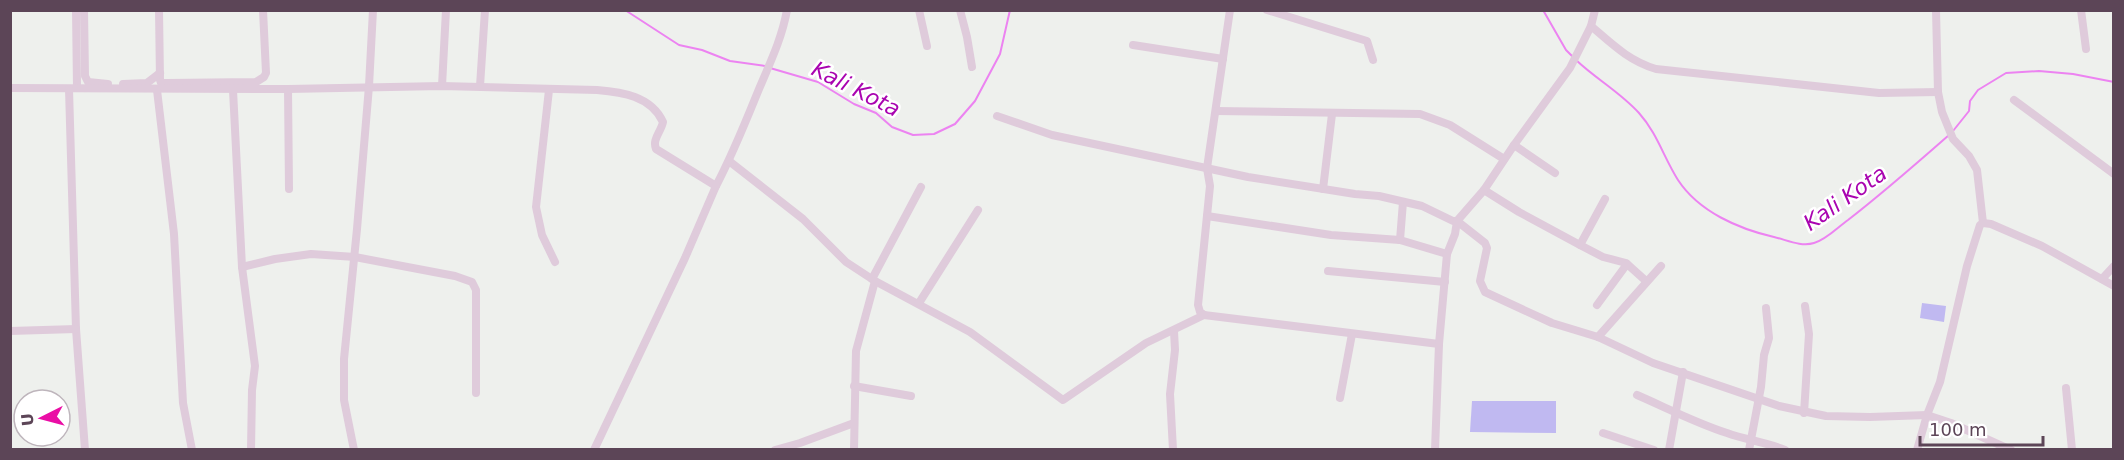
<svg xmlns="http://www.w3.org/2000/svg" width="2124" height="460" font-family="'DejaVu Sans',sans-serif">
<style>
.green{fill:#c0b9f1}
.lines{fill:none;stroke-linecap:round;stroke-linejoin:round}
.stream{stroke:#ec83f1;stroke-width:2}
.minor{stroke:#dfcbdb;stroke-width:8}
.labels{text-anchor:middle;dominant-baseline:central;stroke-width:5;stroke-linejoin:round;paint-order:stroke}
.water-label{font-size:22px;font-style:italic;fill:#a904b0;stroke:#fff}
</style>
<rect width="100%" height="100%" fill="#eef0ed"/>
<g class="green">
<path d="M1922,303L1946,306L1944,322L1920,318Z"/>
<path d="M1472,401H1556V433L1470,432Z"/>
</g>
<g class="lines">
<g class="stream">
<path d="M625,10L679,45L702,50L730,61L765,66"/>
<path d="M1543,10L1566,50L1572,56"/>
<path d="M1576,60C1596,79 1620,92 1639,113C1657,133 1664,158 1678,180C1699,212 1739,229 1774,237C1787,240 1801,247 1814,243C1826,240 1838,227 1848,220C1883,193 1916,164 1949,135"/>
<path d="M770,68L818,82L854,104L876,113L892,127L913,135L934,134L955,124L975,101L1000,54L1010,10"/>
<path d="M1953,131L1969,111L1970,101L1978,90L2006,73L2039,71L2073,74L2114,82"/>
</g>
<g class="minor">
<path d="M76,10L77,88"/>
<path d="M84,10L85,76L88,82L108,84"/>
<path d="M159,10L160,80L161,83H167L256,82L264,77L266,73L263,10"/>
<path d="M919,10L927,46"/>
<path d="M960,10L967,37L972,67"/>
<path d="M1230,10L1207,168L1210,186L1198,305L1200,312L1204,315L1439,344"/>
<path d="M1267,10L1367,41L1373,60"/>
<path d="M1936,10L1938,92L1942,112L1953,139L1969,156L1977,170L1983,223"/>
<path d="M2081,10L2086,49"/>
<path d="M1591,26C1612,44 1629,61 1656,69L1879,93L1938,92"/>
<path d="M1133,45L1223,59"/>
<path d="M123,84L147,83L160,73"/>
<path d="M442,86L446,10"/>
<path d="M480,86L485,10"/>
<path d="M10,88L288,89L442,86L597,90C622,92 651,96 663,122C661,132 652,139 656,149L716,186C733,154 746,121 759,89C770,63 782,38 787,10"/>
<path d="M69,89L76,329L85,450"/>
<path d="M288,89L289,189"/>
<path d="M157,90L174,234L183,403L192,450"/>
<path d="M233,90L242,267L255,366L252,390L251,450"/>
<path d="M549,90L536,207L542,235L555,262"/>
<path d="M2014,100L2114,174"/>
<path d="M1216,111L1420,114L1450,125L1504,159"/>
<path d="M997,116L1052,135L1248,177L1355,194L1379,196L1422,206L1453,221H1457L1485,243L1487,248L1480,281L1485,292L1552,323L1598,337L1653,363L1779,406L1826,416L1870,417L1927,415L1951,423L2011,450"/>
<path d="M1514,145L1555,173"/>
<path d="M729,161L803,219L846,262L875,281L970,332L1063,400L1146,343L1204,315"/>
<path d="M1323,189L1332,114"/>
<path d="M1484,190L1519,212L1580,245L1603,257L1626,263L1646,281"/>
<path d="M1207,216L1331,235L1400,240L1447,254"/>
<path d="M1400,240L1403,202"/>
<path d="M1580,245L1605,199"/>
<path d="M242,267L275,259L311,254L355,257L455,276L472,282L476,290V393"/>
<path d="M1328,271L1445,282"/>
<path d="M872,279L921,187"/>
<path d="M2102,279L2114,266"/>
<path d="M919,303L978,210"/>
<path d="M1597,305L1627,264"/>
<path d="M10,331L76,329"/>
<path d="M1598,337L1661,266"/>
<path d="M854,386L911,396"/>
<path d="M2066,388L2072,450"/>
<path d="M1637,395C1667,408 1696,423 1727,433C1746,440 1766,442 1785,450"/>
<path d="M1340,398L1352,334"/>
<path d="M1804,413L1809,334L1805,306"/>
<path d="M1603,433L1654,450"/>
<path d="M354,450L344,400V359L357,229L369,86L373,10"/>
<path d="M594,450L685,258L716,186"/>
<path d="M775,450L800,443L854,423"/>
<path d="M854,450L856,351L875,281"/>
<path d="M1173,450L1170,394L1175,350L1174,331"/>
<path d="M1435,450L1439,344L1447,254L1455,234L1457,221L1484,190L1514,145L1570,68L1591,26L1595,10"/>
<path d="M1669,450L1683,372"/>
<path d="M1749,450L1761,387L1764,355L1769,338L1766,308"/>
<path d="M1917,450L1927,415L1940,382L1967,266L1980,225L1983,223L1991,224L2042,246L2114,286"/>
</g>
</g>
<g class="labels">
<g class="water-label">
<text transform="translate(856 89) rotate(27)">Kali Kota</text>
<text transform="translate(1845 198) rotate(-35)">Kali Kota</text>
</g>
</g>
<rect width="2124" height="460" fill="none" stroke="#5c4557" stroke-width="24"/>
<g transform="translate(42 418) rotate(264)"><circle r="28" fill="#ffffff" stroke="#beb5bc" stroke-width="1.5"/>
<path d="M0-4.5L10 22L0 15L-10 22Z" fill="#ea0ea5"/>
<text y="-9" font-size="16" font-weight="bold" text-anchor="middle" fill="#5c4557">U</text>
</g>
<path d="M1920 436v9h123v-9" fill="none" stroke="#5c4557" stroke-width="3"/>
<text x="1929" y="436" font-size="18" fill="#5c4557" stroke="#ffffff" stroke-width="4.5" paint-order="stroke">100 m</text>
</svg>
